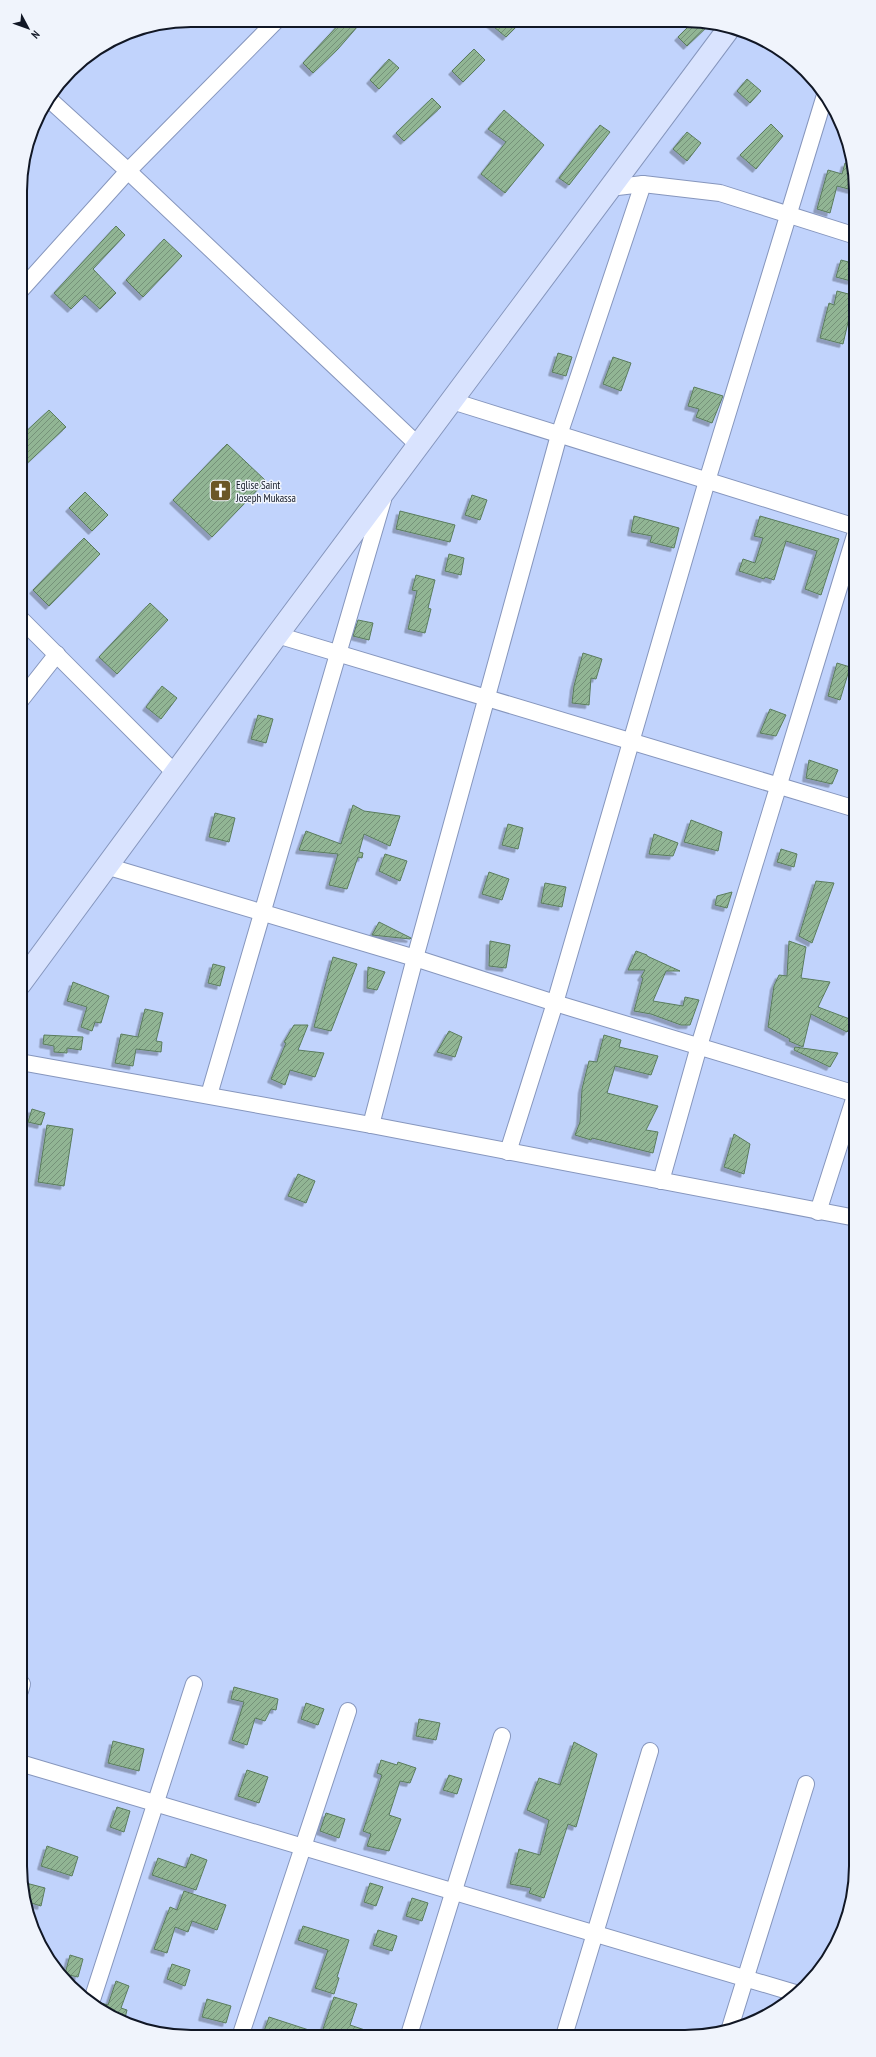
<svg xmlns="http://www.w3.org/2000/svg" width="876" height="2057" font-family="'PT Sans Narrow',sans-serif">
<style>
.building{fill:url(#building-hatch);stroke:#5a7c5d;filter:url(#shadow)}
.lines{fill:none;stroke-linecap:round;stroke-linejoin:round}
.street-casing{stroke:#8696bd;stroke-width:18}
.secondary-casing{stroke:#8696bd;stroke-width:24}
.street{stroke:#fff;stroke-width:16}
.secondary{stroke:#d9e3fe;stroke-width:22}
.labels{text-anchor:middle;dominant-baseline:central;stroke-width:3;stroke-linejoin:round;paint-order:stroke}
.poi-label{font-size:11px;fill:#111725;stroke:#f0f4fc;text-anchor:start}
.rim{fill:none;stroke:#111725;stroke-width:2}
</style>
<defs>
<pattern id="building-hatch" width="6" height="6" patternUnits="userSpaceOnUse"><rect width="6" height="6" fill="#91b594"/><path d="M-1 1l2-2M0 6l6-6M5 7l2-2" fill="none" stroke="#759279"/></pattern>
<filter id="shadow"><feDropShadow dx="-3.5" dy="3.5" stdDeviation="0" flood-color="#0004"/></filter>
</defs>
<rect width="100%" height="100%" fill="#c1d3fc"/>
<g class="building">
<path d="M342,21H351L358,26L338,49L313,73L303,63Z"/>
<path d="M488,22H521L506,37Z"/>
<path d="M692,23H711L687,46L678,37Z"/>
<path d="M474,49L485,60L463,82L452,71Z"/>
<path d="M389,59L399,68L379,89L370,80Z"/>
<path d="M747,79L761,91L750,103L737,91Z"/>
<path d="M432,98L441,107L404,141L396,133Z"/>
<path d="M504,110L544,145L505,193L481,174L506,142L488,129Z"/>
<path d="M771,124L783,136L756,169L740,155Z"/>
<path d="M600,125L610,132L569,185L559,178Z"/>
<path d="M687,132L701,143L687,161L673,149Z"/>
<path d="M845,163L852,164L856,191L837,186L830,213L817,209L828,170L842,174Z"/>
<path d="M116,226L125,235L93,269L116,293L100,309L85,295L71,309L54,293Z"/>
<path d="M164,239L182,256L143,297L126,280Z"/>
<path d="M841,260L856,264L851,281L836,277Z"/>
<path d="M837,291L856,296V320L849,318L843,344L820,338L829,303L834,305Z"/>
<path d="M558,353L572,357L566,376L552,372Z"/>
<path d="M613,357L631,363L621,391L603,384Z"/>
<path d="M694,387L723,396L712,423L696,417L699,409L688,406Z"/>
<path d="M49,410L66,427L20,470V437Z"/>
<path d="M227,444L266,481L212,537L173,500Z"/>
<path d="M85,492L108,515L92,531L69,508Z"/>
<path d="M472,495L487,500L480,520L465,515Z"/>
<path d="M400,511L455,525L450,542L396,529Z"/>
<path d="M634,516L679,528L674,548L650,542L652,536L631,532Z"/>
<path d="M760,516L839,539L821,595L805,589L817,551L786,541L774,580L765,577L764,579L739,571L743,559L755,563L763,538L754,536Z"/>
<path d="M84,538L100,554L49,606L33,590Z"/>
<path d="M449,554L464,558L461,575L445,571Z"/>
<path d="M416,575L435,580L428,608L431,609L425,633L408,629L417,591L412,590Z"/>
<path d="M150,603L168,620L117,674L99,657Z"/>
<path d="M358,620L373,623L369,640L353,636Z"/>
<path d="M583,653L602,659L596,679L591,678L589,705L572,703L574,686Z"/>
<path d="M837,663L850,667L840,700L828,696Z"/>
<path d="M162,686L177,698L161,719L146,707Z"/>
<path d="M770,709L786,715L776,736L760,733Z"/>
<path d="M258,715L273,719L266,743L251,739Z"/>
<path d="M809,760L838,770L832,784L806,778Z"/>
<path d="M353,805L364,811L400,816L390,846L364,834L359,852L363,853L362,858L358,857L347,889L329,885L338,854L299,850L306,831L341,844Z"/>
<path d="M215,813L235,818L229,842L209,837Z"/>
<path d="M691,820L722,832L718,851L684,842Z"/>
<path d="M508,824L523,828L518,849L502,845Z"/>
<path d="M654,834L678,843L673,856L649,854Z"/>
<path d="M781,849L797,854L794,867L777,862Z"/>
<path d="M385,854L407,861L400,881L379,871Z"/>
<path d="M489,872L509,879L502,900L482,894Z"/>
<path d="M816,881L834,883L812,943L799,936Z"/>
<path d="M545,883L566,887L562,907L541,903Z"/>
<path d="M732,892L727,908L715,905L717,896Z"/>
<path d="M379,922L411,938L410,939L372,935Z"/>
<path d="M490,941L510,945L506,968L489,966Z"/>
<path d="M789,941L806,947L801,978L830,982L818,1007L855,1021L847,1032L811,1014L803,1047L789,1041L790,1039L768,1027L774,986L779,975L787,976Z"/>
<path d="M636,951L647,955V956L680,971H666L653,1001L683,1006L685,997L699,1000L690,1025H681L651,1014L634,1011L643,978L641,977L645,970H628Z"/>
<path d="M333,957L357,964L331,1031L314,1027Z"/>
<path d="M213,964L225,967L220,986L208,983Z"/>
<path d="M368,967L385,972L377,990L367,988Z"/>
<path d="M73,982L109,996L101,1023L95,1022L92,1031L81,1027L87,1007L67,1001Z"/>
<path d="M145,1009L163,1013L156,1041L162,1042L161,1052L136,1049L133,1066L115,1063L121,1034L138,1037Z"/>
<path d="M294,1025H308L298,1050L324,1053L315,1077L290,1070L285,1085L271,1079L286,1043L284,1042Z"/>
<path d="M449,1031L462,1037L455,1057L437,1052Z"/>
<path d="M44,1035L83,1037L81,1050L67,1048V1053L54,1052V1046L43,1044Z"/>
<path d="M604,1035L621,1040L619,1047L658,1056L651,1075L615,1066L607,1093L658,1106L646,1130L658,1132L653,1153L592,1138L591,1140L575,1135L580,1122L582,1089L589,1061L597,1062Z"/>
<path d="M795,1047L838,1053L830,1067L794,1050Z"/>
<path d="M32,1109L45,1113L41,1125L28,1122Z"/>
<path d="M47,1125L73,1129L64,1186L38,1182Z"/>
<path d="M734,1134L750,1144L744,1174L724,1167Z"/>
<path d="M298,1174L315,1181L306,1203L288,1196Z"/>
<path d="M234,1687L278,1699L276,1710L271,1709L265,1721L255,1718L247,1745L232,1740L244,1702L231,1699Z"/>
<path d="M306,1703L324,1709L318,1725L301,1719Z"/>
<path d="M419,1719L440,1723L436,1740L416,1736Z"/>
<path d="M113,1741L144,1749L139,1771L108,1763Z"/>
<path d="M574,1742L597,1754L576,1827L568,1824L544,1898L529,1893L531,1888L510,1884L519,1849L540,1855L549,1820L527,1810L539,1778L560,1785Z"/>
<path d="M381,1760L397,1765L398,1762L416,1768L410,1783L400,1781L389,1815L401,1819L389,1851L367,1846L371,1834L363,1831L382,1775L377,1773Z"/>
<path d="M247,1770L268,1777L259,1803L238,1796Z"/>
<path d="M449,1775L462,1779L457,1794L443,1790Z"/>
<path d="M117,1807L130,1811L124,1832L110,1827Z"/>
<path d="M326,1813L345,1819L339,1838L320,1831Z"/>
<path d="M47,1846L78,1857L72,1876L41,1866Z"/>
<path d="M191,1854L207,1860L196,1890L152,1875L158,1858L186,1868Z"/>
<path d="M26,1883L45,1888L41,1906L25,1901L23,1891Z"/>
<path d="M370,1883L383,1887L376,1906L364,1902Z"/>
<path d="M184,1891L226,1905L217,1930L192,1921L188,1932L175,1927L167,1953L154,1949L170,1907L177,1910Z"/>
<path d="M412,1898L428,1903L422,1921L406,1916Z"/>
<path d="M303,1926L349,1940L337,1977L339,1978L334,1994L315,1988L328,1950L298,1940Z"/>
<path d="M378,1930L397,1936L392,1951L373,1945Z"/>
<path d="M70,1955L83,1959L78,1977L65,1974Z"/>
<path d="M172,1964L190,1970L185,1986L167,1979Z"/>
<path d="M116,1981L129,1986L121,2008L127,2010L124,2022L116,2019L99,2008L101,2003L108,2005Z"/>
<path d="M334,1997L357,2004L350,2025L374,2033L373,2035H321Z"/>
<path d="M207,1999L231,2006L226,2023L202,2017Z"/>
<path d="M269,2017L315,2032L314,2035L263,2034Z"/>
</g>
<g class="lines">
<defs>
<g id="street">
<path d="M50,100L128,171L418,445"/>
<path d="M609,188L643,184L720,193L856,236"/>
<path d="M20,291L128,171L276,21"/>
<path d="M452,401L856,527"/>
<path d="M20,618L175,773"/>
<path d="M277,635L856,809"/>
<path d="M20,701L57,654"/>
<path d="M106,866L415,958L555,1003L856,1094"/>
<path d="M20,1062L371,1125L856,1218"/>
<path d="M209,1095L383,500"/>
<path d="M371,1125L415,958L559,435L643,184"/>
<path d="M508,1152L555,1003L707,481L825,95"/>
<path d="M661,1181L699,1046L856,532"/>
<path d="M818,1212L856,1093"/>
<path d="M20,1691L22,1684"/>
<path d="M20,1763L795,1993"/>
<path d="M91,2003L194,1684"/>
<path d="M729,2031L806,1784"/>
<path d="M241,2034L348,1711"/>
<path d="M409,2035L502,1736"/>
<path d="M564,2036L650,1751"/>
</g>
<path id="secondary" d="M20,984L277,635L730,27"/>
</defs>
<use href="#street" class="street-casing"/>
<use href="#secondary" class="secondary-casing"/>
<use href="#street" class="street"/>
<use href="#secondary" class="secondary"/>
</g>
<defs>
<symbol id="church-square" viewBox="-11 -11 22 22"><rect x="-9" y="-9" width="18" height="18" rx="4" fill="#6b5726" stroke="#f0f4fc"/><path d="M-1.2-6h2.4v3.5h3.3v2.4h-3.3V6h-2.4V-.1h-3.3v-2.4h3.3Z" fill="#fff"/></symbol>
</defs>
<g fill-rule="evenodd">
<use href="#church-square" x="208" y="478" width="25" height="25"/>
</g>
<g class="labels">
<g class="poi-label">
<text x="236" y="485">Eglise Saint<tspan x="236" dy="13">Joseph Mukassa</tspan></text>
</g>
</g>
<path d="M0 0H876V2057H0ZM191 27H685A164 164 0 0 1 849 191V1866A164 164 0 0 1 685 2030H191A164 164 0 0 1 27 1866V191A164 164 0 0 1 191 27Z" fill="#f0f4fc" fill-rule="evenodd"/>
<path class="rim" d="M191 27H685A164 164 0 0 1 849 191V1866A164 164 0 0 1 685 2030H191A164 164 0 0 1 27 1866V191A164 164 0 0 1 191 27Z"/>
<g transform="translate(28 28) rotate(131)" stroke="#f0f4fc" stroke-width="3" paint-order="stroke">
<path d="M0-3L7 15L0 10L-7 15Z" fill="#111725"/>
<text y="-6" font-size="11" font-weight="bold" text-anchor="middle" fill="#111725">N</text>
</g>
</svg>
